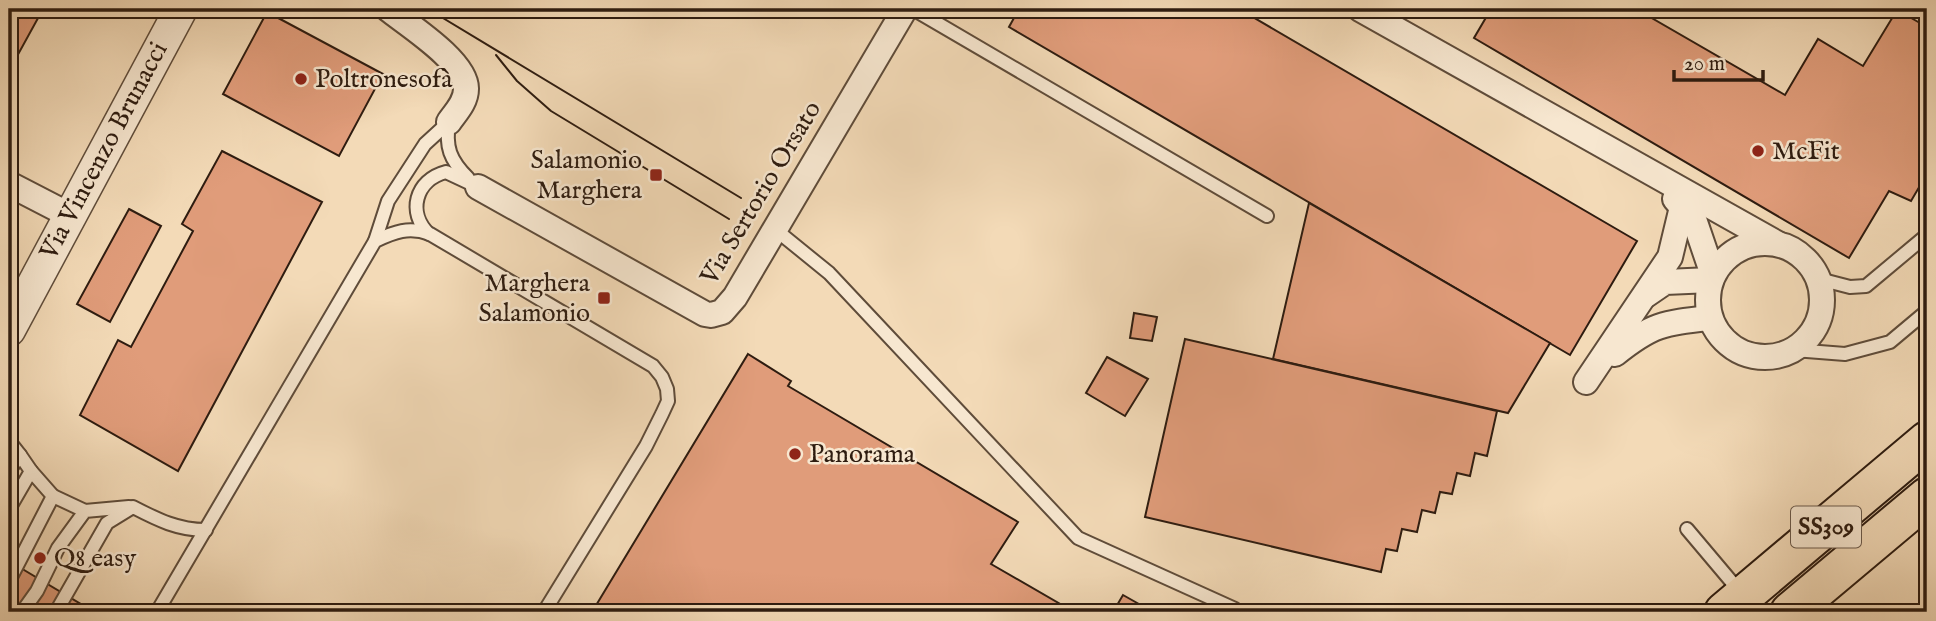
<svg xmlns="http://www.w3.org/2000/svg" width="1936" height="621" font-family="'IM FELL English',serif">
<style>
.building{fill:#e09c7a;stroke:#2e1c10;stroke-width:2}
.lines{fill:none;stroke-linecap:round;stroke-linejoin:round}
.service-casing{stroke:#5f4c3a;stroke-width:16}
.minor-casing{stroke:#5f4c3a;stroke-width:28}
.tertiary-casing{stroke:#5f4c3a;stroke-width:35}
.primary-casing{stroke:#2e1c10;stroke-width:42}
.service{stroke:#f7e7d0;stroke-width:12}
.minor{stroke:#f7e7d0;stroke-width:24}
.tertiary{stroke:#f7e7d0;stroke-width:32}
.primary{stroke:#f3dab7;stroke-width:38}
.tram{stroke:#2e1c10;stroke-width:2}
.poi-dot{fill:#8f2418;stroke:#f7e7d0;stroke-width:2.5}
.labels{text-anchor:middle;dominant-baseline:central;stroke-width:5;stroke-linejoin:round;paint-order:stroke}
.shield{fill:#f7e7d0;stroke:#6a594a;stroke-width:2}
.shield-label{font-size:24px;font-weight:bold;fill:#2e1c10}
.poi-label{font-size:26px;fill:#2e1c10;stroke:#f7e7d0;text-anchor:start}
.street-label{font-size:26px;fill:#2e1c10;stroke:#f7e7d0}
</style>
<rect width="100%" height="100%" fill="#f3dab7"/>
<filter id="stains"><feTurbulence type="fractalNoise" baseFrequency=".00286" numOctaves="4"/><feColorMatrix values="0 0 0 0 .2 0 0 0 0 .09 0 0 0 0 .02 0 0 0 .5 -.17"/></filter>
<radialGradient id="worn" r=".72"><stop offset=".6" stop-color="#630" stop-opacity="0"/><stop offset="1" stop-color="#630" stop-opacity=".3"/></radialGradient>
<g class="building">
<path d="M9,9H43L15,60L9,57Z"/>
<path d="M1019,9H1239L1637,241L1570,355L1009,27Z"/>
<path d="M1491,9H1636L1785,95L1818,39L1863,66L1897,10L1927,27V179L1925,177L1911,201L1889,191L1849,258L1474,38Z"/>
<path d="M267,12L383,74L339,156L223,94Z"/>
<path d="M222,151L322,202L178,471L80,415L118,340L131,347L193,231L182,224Z"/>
<path d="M1309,203L1550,343L1508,413L1273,359Z"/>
<path d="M129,209L161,226L110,322L77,304Z"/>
<path d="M1134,313L1157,317L1152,341L1130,338Z"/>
<path d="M1185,339L1497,411L1487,456L1475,453L1470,476L1457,473L1452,494L1440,492L1435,513L1422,510L1417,532L1402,529L1397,551L1386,549L1381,572L1145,517Z"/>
<path d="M748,354L791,381L788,386L1018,522L991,564L1074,612H592Z"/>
<path d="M1107,357L1148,379L1125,416L1086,393Z"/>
<path d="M9,561L84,606L81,612H27L9,601Z"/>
<path d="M1123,595L1153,612H1113Z"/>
</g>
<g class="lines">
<defs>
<g id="service">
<path d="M913,9L1267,216"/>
<path d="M449,122C445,147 450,160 468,178"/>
<path d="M776,230L829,273L1078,538L1235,609"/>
<path d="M429,234C407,213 415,180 446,172L478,187"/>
<path d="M375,241L388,201L425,144L449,122"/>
<path d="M1819,279L1850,287L1866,286L1927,235"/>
<path d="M1794,350L1845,354L1890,342L1927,311"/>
<path d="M9,441L20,455L9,471"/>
<path d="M53,496L85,511"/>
<path d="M9,509L31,471L20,455"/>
<path d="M1687,529L1741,593"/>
<path d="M9,581L53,496L31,471"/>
<path d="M22,612L37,591L58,548L85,511L129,507"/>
<path d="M56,612L107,523L133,507C158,520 178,530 206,530"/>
<path d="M157,612L375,241C394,232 409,226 430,234L653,366L662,377L667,389L668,401L662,414L646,446L544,612"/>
</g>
<g id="minor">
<path d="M388,9C408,25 467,62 466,89C466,102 456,112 449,122"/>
<path d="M1360,9L1778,244"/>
<path d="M9,184L69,215"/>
<path d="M478,187L705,314L711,315L722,312L735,297L905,9"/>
<path d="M1675,199L1695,222L1713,275"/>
<circle cx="1765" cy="300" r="57"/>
<path d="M1646,295L1665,282L1711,280"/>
<path d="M1615,354C1652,324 1664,323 1710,318"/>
<path d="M1586,382L1670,257L1682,207"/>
</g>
<path id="tertiary" d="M9,330L181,9"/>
<g id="primary">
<path d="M1724,612L1927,441"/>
<path d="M1790,612L1927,497"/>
</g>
</defs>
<use href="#service" class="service-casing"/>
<use href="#minor" class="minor-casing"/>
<use href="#tertiary" class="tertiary-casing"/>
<use href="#primary" class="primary-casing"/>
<use href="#service" class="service"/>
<use href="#minor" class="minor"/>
<use href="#tertiary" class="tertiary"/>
<use href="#primary" class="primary"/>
<g class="tram">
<path d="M428,9L741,198"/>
<path d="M496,55L517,81L551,111L729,219"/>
</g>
</g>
<g class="poi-dot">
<circle cx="301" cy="79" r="7"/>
<circle cx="1758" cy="151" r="7"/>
<rect x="649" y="168" width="14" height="14" rx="3.5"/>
<rect x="597" y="291" width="14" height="14" rx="3.5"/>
<circle cx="795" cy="454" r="7"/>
<circle cx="40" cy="558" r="7"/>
</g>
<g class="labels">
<rect class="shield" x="1791" y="506.5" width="70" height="41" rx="5"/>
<g class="shield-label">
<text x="1826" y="527">SS309</text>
</g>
<g class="poi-label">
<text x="315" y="79">Poltronesofà</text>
<text x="1772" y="151">McFit</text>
<text x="642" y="160" text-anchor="end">Salamonio<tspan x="642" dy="30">Marghera</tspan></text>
<text x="590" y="283" text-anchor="end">Marghera<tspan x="590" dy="30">Salamonio</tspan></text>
<text x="809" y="454">Panorama</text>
<text x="54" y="558">Q8 easy</text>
</g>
<g class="street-label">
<text transform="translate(104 151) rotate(-62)">Via Vincenzo Brunacci</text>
<text transform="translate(761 193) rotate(-59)">Via Sertorio Orsato</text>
</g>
</g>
<rect width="1936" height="621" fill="none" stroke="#f3dab7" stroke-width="35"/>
<rect x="10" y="10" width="1915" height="600" fill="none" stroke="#2e1c10" stroke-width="3.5"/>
<rect x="18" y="18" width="1901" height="586" fill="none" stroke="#2e1c10" stroke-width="2"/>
<path d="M1674 70v10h89v-10" fill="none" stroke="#2e1c10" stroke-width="3.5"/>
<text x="1684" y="70" font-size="21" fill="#2e1c10" stroke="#f7e7d0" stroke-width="5" paint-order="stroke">20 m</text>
<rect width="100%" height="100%" filter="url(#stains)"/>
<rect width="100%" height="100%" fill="url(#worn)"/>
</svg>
